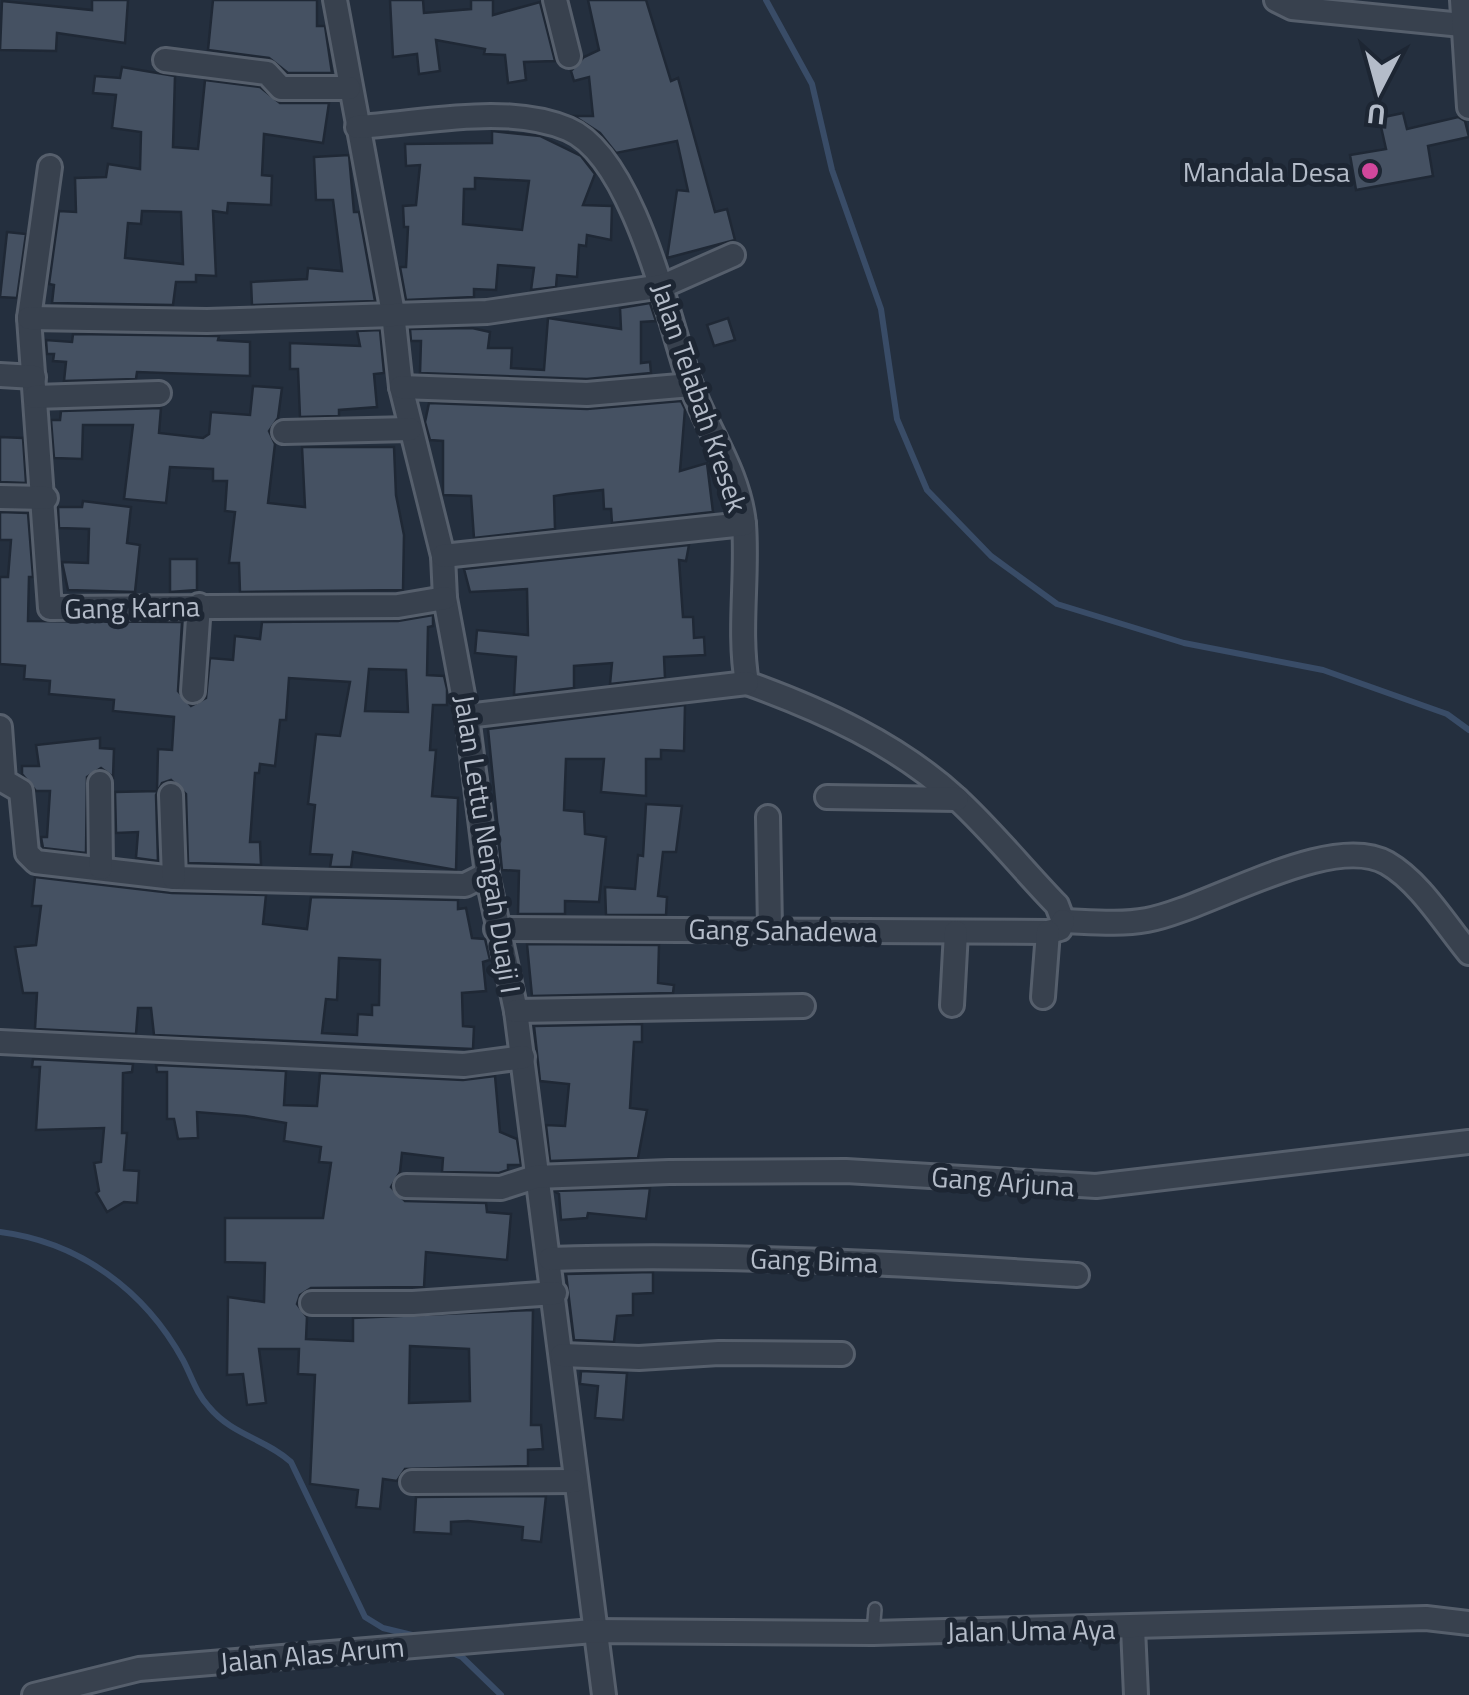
<svg xmlns="http://www.w3.org/2000/svg" width="1469" height="1695" font-family="'Titillium Web',sans-serif">
<style>
.lines{fill:none;stroke-linecap:round;stroke-linejoin:round}
.stream{stroke:#394c67;stroke-width:6}
.building{fill:#455162;stroke:#1f2835;stroke-width:2.5;fill-rule:evenodd}
.service-casing{stroke:#565f6c;stroke-width:16}
.minor-casing{stroke:#565f6c;stroke-width:28}
.service{stroke:#38414e;stroke-width:11}
.minor{stroke:#38414e;stroke-width:22}
.hotel-dot{fill:#d1479c;stroke:#1d2633;stroke-width:4}
.labels{text-anchor:middle;dominant-baseline:central;stroke-width:10;stroke-linejoin:round;paint-order:stroke}
.poi-label{font-size:28px;fill:#b4bcc9;stroke:#1d2633;text-anchor:end}
.street-label{font-size:28px;fill:#b4bcc9;stroke:#1d2633}
</style>
<rect width="100%" height="100%" fill="#242f3e"/>
<g class="lines">
<g class="stream">
<path d="M766,0L812,84L832,170L881,309L897,419L927,490L991,556L1057,604L1184,643L1323,670L1447,714L1469,730"/>
<path d="M0,1232C80,1242 145,1291 183,1360C192,1377 196,1393 209,1407C232,1435 266,1439 291,1462L365,1617L383,1628L416,1636"/>
<path d="M450,1652L462,1657L501,1695"/>
</g>
</g>
<g class="building">
<path d="M92,0H128L125,43L57,33L56,51L0,50L2,1L92,10Z"/>
<path d="M213,0H317V26H325L332,73H288L269,58L208,50Z"/>
<path d="M390,0H423L424,13L471,9V0H493V15L540,2L555,61L524,62L526,80L508,83L505,55L484,54L485,49L436,40L440,71L419,74L417,54L393,57Z"/>
<path d="M588,0H646L671,81L678,78L715,212L727,209L735,240L667,258L677,190L688,191L677,141L616,153L600,133L574,116H593L589,77L574,81L571,71L584,57L599,50Z"/>
<path d="M122,67L175,76L173,147L198,149L205,80L260,87L280,103H329L323,143L264,134L262,175L272,176L271,205L228,203L227,213L213,211L216,276L196,275V282H176L173,305L52,303L54,285L49,284L59,211L76,212L75,178L106,177L108,164L140,169L141,132L112,128L116,95L93,93L95,76L120,78ZM142,211L181,212L183,264L125,258L128,223L141,224Z"/>
<path d="M1403,113L1407,129L1458,117L1465,121L1469,137L1428,146L1433,176L1356,190L1350,155L1386,149L1379,118Z"/>
<path d="M492,131L540,136L581,156L595,174L583,205L612,206L611,240L587,235L586,246L579,245L577,277L557,275L556,287L531,290L534,268L498,265L496,290L474,289V297L406,300L400,267H406L408,227H404L403,206L416,205L420,165L406,166L405,144L492,143ZM475,178L529,181L522,230L463,224L464,189H475Z"/>
<path d="M349,155L354,212H359L375,301L252,305L251,282L307,279L308,268L342,271L333,200H316L314,157Z"/>
<path d="M7,232L26,234L17,298L0,297Z"/>
<path d="M650,303L656,321L641,322V363L650,362L651,373L587,379L420,373L421,341H411L410,329L472,328L490,332L488,348H512L511,368L544,370L548,318L621,329L620,308Z"/>
<path d="M728,318L735,340L714,346L707,325Z"/>
<path d="M380,330L384,373L374,374L377,407L339,410V416L300,417L298,369H290V343L360,346L357,331Z"/>
<path d="M73,334L219,336L218,340L250,342V376L137,372L136,379L64,381L66,362L53,361L54,354H47L46,340L72,342Z"/>
<path d="M253,386L282,388L278,418L269,431L275,444L268,503L305,507L302,447H394L396,495L404,535L403,590L240,592L239,563H229L235,512L225,511L227,481H213V469L170,467L166,503L124,499L133,425H83L82,459L54,458L51,420H60L61,411L161,408L159,433L203,438L209,434L211,412L250,415Z"/>
<path d="M681,401L685,409L680,471L707,463L713,512L612,523L611,509H604L603,490L567,494L554,496L555,529L474,538L471,496L443,495V441L430,440L425,422L429,403L587,409Z"/>
<path d="M0,437L23,438L26,483L0,482Z"/>
<path d="M83,501L131,507L127,543L140,545L135,592L68,590L62,562L88,563L89,529L59,528L58,507H82Z"/>
<path d="M0,512L28,513L33,577H29L28,621L182,622L178,691L191,706L206,698L210,658L233,660L235,636L260,639L262,622L398,621L433,615V626L428,627L427,675L444,676L447,689V705H433L430,750H436L432,796L458,798L456,870L353,852L351,867H330L332,855L310,854L315,805L308,804L316,734L340,736L350,682L289,678L286,720H280L275,766L260,764L259,773H255L250,842H260L261,865L188,863L186,794L171,780L162,783L156,795L158,861L136,858L138,832L116,833L115,792L157,791L158,749L172,750L174,717L113,711L114,700L49,694L50,681L24,679L25,666L0,664V577H8L11,540H0ZM369,669L406,670L408,712L365,711Z"/>
<path d="M689,545L686,561L679,560L683,617H693L694,638L704,637L705,655L664,657L665,678L610,684L612,663L574,666V688L514,695L516,657L475,653L477,630L528,635L527,589L470,592L464,569Z"/>
<path d="M170,559H197V590L170,592Z"/>
<path d="M685,705L684,751L661,750V759H646V796L601,792L604,759H566L564,810L584,812L585,834L606,837L599,902L565,901V914H518L519,871L502,870L488,729Z"/>
<path d="M100,738V748L114,749L113,777L101,768L87,777L86,853L43,848L41,837H47L50,791H36L22,774V766H39L36,745Z"/>
<path d="M646,804L682,806L676,852H663L658,896L667,897L666,915H606L605,887L635,889L638,855L643,856Z"/>
<path d="M35,877L172,893L266,895L263,924L307,929L311,897L458,900V909L466,908L472,938L485,939L490,960L483,962L486,991L462,993L463,1026L474,1027L473,1049L154,1035L151,1008H138L136,1034L35,1029L37,993H23L15,947L36,945L41,906H32ZM339,958L380,960L379,1005H372V1015L358,1014L357,1035L322,1033L326,999L337,1000Z"/>
<path d="M527,944L659,945L658,983L674,985L673,993L532,996Z"/>
<path d="M642,1024V1042H634L630,1108L647,1110L638,1158L550,1161L546,1125L565,1126L569,1084L540,1081L534,1026Z"/>
<path d="M33,1059L133,1064L132,1072L123,1073L122,1133H127L124,1170L139,1171L137,1203L124,1202L107,1212L96,1193L99,1191L94,1163L101,1162L104,1128L36,1130L40,1067H32Z"/>
<path d="M156,1065L286,1071L284,1105L317,1106L320,1073L463,1080L495,1076L500,1132L517,1139L521,1165H508V1170L499,1173L442,1172L443,1158L402,1153L400,1172L391,1187L405,1201L486,1203L487,1212L511,1214L507,1260L426,1252L424,1287L311,1288L300,1295L297,1304L307,1317L306,1339L353,1341V1318L533,1310L531,1425H541L543,1449L528,1450V1466L405,1469L397,1481L383,1479L380,1509L356,1507L358,1490L310,1484L315,1375L298,1374L299,1349H259L266,1403L247,1405L243,1374L227,1375L228,1297L264,1302L265,1263L225,1262V1218H323L331,1163L319,1162L321,1147L284,1141L286,1123L245,1116L197,1112L198,1138L178,1139L174,1119H167V1072H157ZM410,1346L469,1349L470,1401L409,1403Z"/>
<path d="M650,1188L646,1219L588,1213L587,1218L561,1220L559,1194L554,1191Z"/>
<path d="M653,1272V1293L633,1294V1315L617,1316L614,1342L574,1340L566,1274Z"/>
<path d="M581,1371L627,1373L623,1420L595,1418L598,1386L580,1384Z"/>
<path d="M546,1496L541,1542L522,1540L523,1527L468,1521L451,1522V1534L414,1532L416,1497Z"/>
</g>
<g class="lines">
<defs>
<path id="service" d="M873,1633L875,1609"/>
<g id="minor">
<path d="M335,0L393,313L401,387L443,556L445,598L467,716L487,874L516,1011L604,1695"/>
<path d="M555,0L569,56"/>
<path d="M1276,0L1292,8L1462,25"/>
<path d="M1462,0L1469,107"/>
<path d="M165,60L267,73L281,88H349"/>
<path d="M357,127C423,123 506,103 568,129C634,157 668,318 690,383C707,430 739,472 744,524C748,576 738,631 747,683C822,710 897,744 956,798C992,831 1023,870 1057,905L1063,921"/>
<path d="M50,167L29,318L50,608L398,606L445,598"/>
<path d="M29,318L207,321L487,312L663,286L733,255"/>
<path d="M0,375L34,377"/>
<path d="M401,387L587,394L691,385"/>
<path d="M35,397L159,393"/>
<path d="M284,432L410,429"/>
<path d="M0,497L46,498"/>
<path d="M443,556L744,524"/>
<path d="M193,691L199,605"/>
<path d="M467,716L747,683"/>
<path d="M0,727L4,781L21,791L27,853L36,862L174,878L465,885L487,874"/>
<path d="M100,783L101,868"/>
<path d="M171,795L174,878"/>
<path d="M827,797L957,799"/>
<path d="M768,817L770,929"/>
<path d="M1063,921C1091,922 1120,925 1147,920C1208,909 1330,831 1387,863C1420,882 1445,924 1469,953"/>
<path d="M496,929L1048,932L1060,929L1063,921"/>
<path d="M1043,997L1048,932"/>
<path d="M952,1005L956,932"/>
<path d="M516,1011L803,1006"/>
<path d="M0,1042L464,1065L523,1057"/>
<path d="M406,1186L501,1188L535,1177L669,1172L846,1171L1096,1186L1469,1142"/>
<path d="M550,1259C727,1253 901,1264 1077,1275"/>
<path d="M312,1303H413L555,1293"/>
<path d="M562,1355L639,1358L719,1353L842,1354"/>
<path d="M412,1482L574,1481"/>
<path d="M1133,1628L1136,1695"/>
<path d="M34,1695L139,1669L593,1631L873,1633L1426,1618L1469,1623"/>
</g>
</defs>
<use href="#service" class="service-casing"/>
<use href="#minor" class="minor-casing"/>
<use href="#service" class="service"/>
<use href="#minor" class="minor"/>
</g>
<circle class="hotel-dot" cx="1370" cy="171" r="10"/>
<g class="labels">
<g class="poi-label">
<text x="1350" y="171">Mandala Desa</text>
</g>
<g class="street-label">
<text transform="translate(700 397) rotate(71)">Jalan Telabah Kresek</text>
<text transform="translate(132 607) rotate(-1)">Gang Karna</text>
<text transform="translate(488 844) rotate(81)">Jalan Lettu Nengah Duaji I</text>
<text transform="translate(783 930) rotate(1)">Gang Sahadewa</text>
<text transform="translate(1003 1181) rotate(4)">Gang Arjuna</text>
<text transform="translate(814 1260) rotate(2)">Gang Bima</text>
<text transform="translate(1031 1630) rotate(-1)">Jalan Uma Aya</text>
<text transform="translate(312 1654) rotate(-5)">Jalan Alas Arum</text>
</g>
</g>
<g transform="translate(1379 90) rotate(186)" stroke="#1d2633" stroke-width="8" paint-order="stroke">
<path d="M0-8L18 38L0 25L-18 38Z" fill="#b4bcc9"/>
<text y="-15" font-size="28" font-weight="bold" text-anchor="middle" fill="#b4bcc9">U</text>
</g>
</svg>
